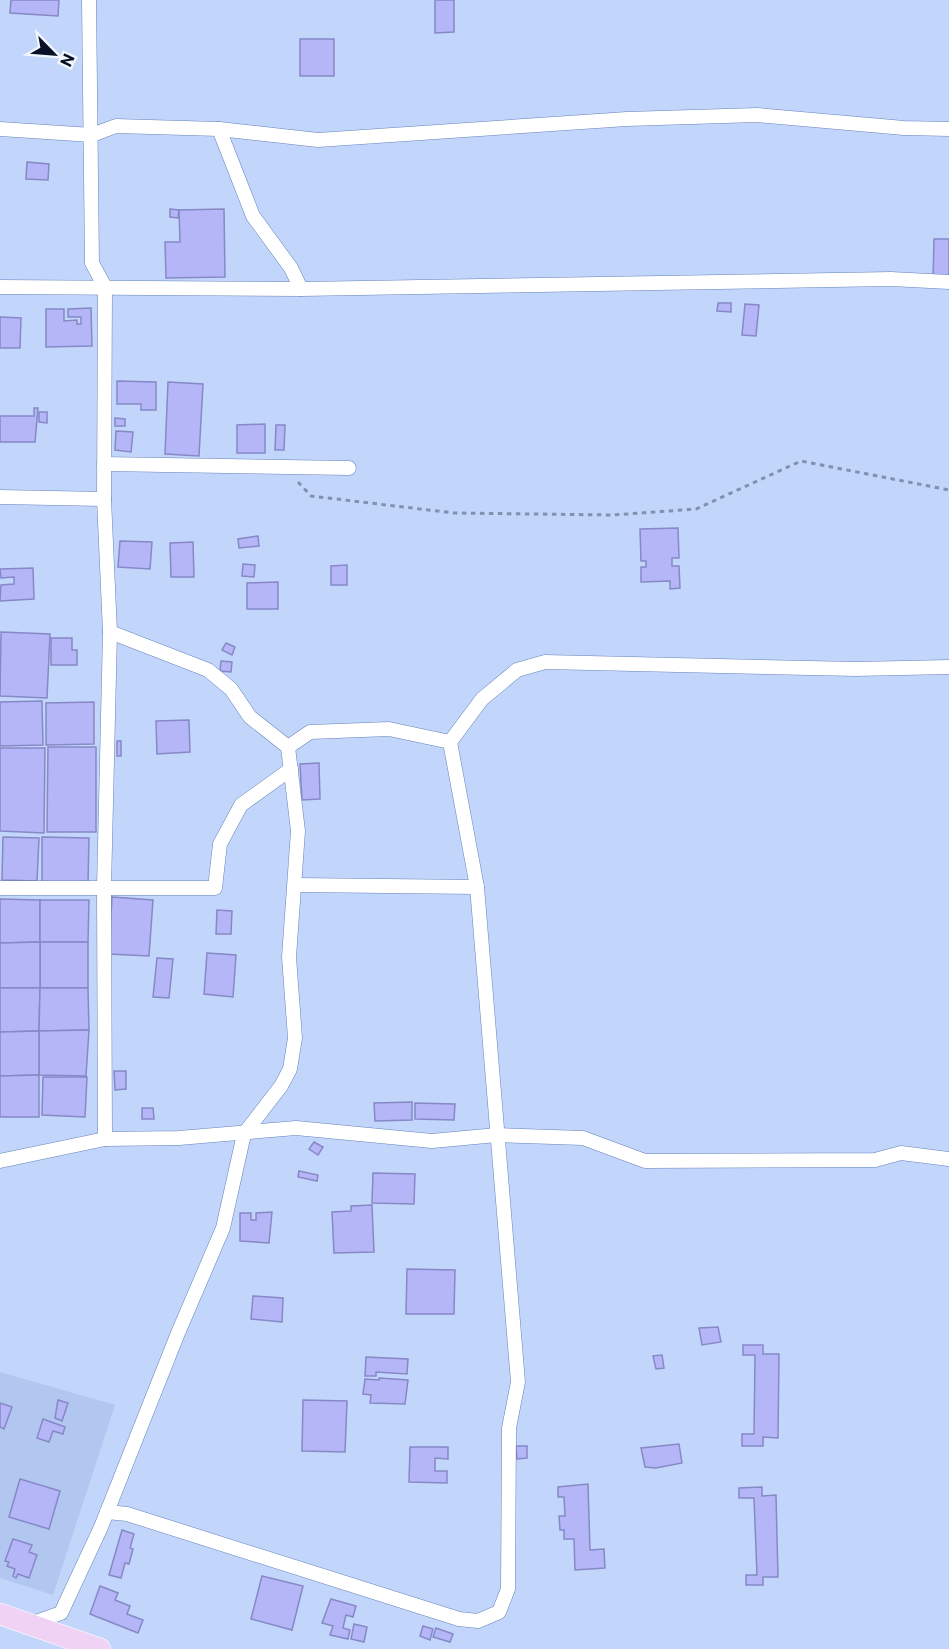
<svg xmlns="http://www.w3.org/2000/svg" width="949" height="1649" font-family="Commissioner,sans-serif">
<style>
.built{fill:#b2c7ef}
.building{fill:#b4b6f7;stroke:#8788c6;stroke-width:1.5}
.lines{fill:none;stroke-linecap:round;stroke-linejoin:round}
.street-casing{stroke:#6683bb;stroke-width:15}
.primary-casing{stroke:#fff;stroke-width:22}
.path{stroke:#8191b0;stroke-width:3;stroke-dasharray:4.5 4.5;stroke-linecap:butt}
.street{stroke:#fff;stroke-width:14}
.primary{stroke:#f0d3f4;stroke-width:21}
</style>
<rect width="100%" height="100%" fill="#c2d6fb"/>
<path class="built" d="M0,1372L115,1405L53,1595L0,1578Z"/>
<g class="building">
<path d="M11,0H59L58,16L10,13Z"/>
<path d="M435,0H454V32L435,33Z"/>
<rect x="300" y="39" width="34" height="37"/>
<path d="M27,162L49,164L48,180L26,179Z"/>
<path d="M170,209L179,210L178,218L170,217Z"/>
<path d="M224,209L225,277L166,278L165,242H180L179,210Z"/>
<path d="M934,239H949V279H933Z"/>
<path d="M718,303H731V312L717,311Z"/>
<path d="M745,304L759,305L756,336L742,335Z"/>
<path d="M91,308L92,346L46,347V309H64V321L77,320V324H81V317H68V309Z"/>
<path d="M0,317L21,318L20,348H0Z"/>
<path d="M117,381L156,382V410H141V404H117Z"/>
<path d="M168,382L203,384L199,456L165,454Z"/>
<path d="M34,408H38L35,442H0V416H34Z"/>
<path d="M39,412H47V423L39,422Z"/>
<path d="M115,418L125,419V426H115Z"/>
<path d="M265,424V453H237V425Z"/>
<path d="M276,425H285L284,450H275Z"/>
<path d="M116,431L133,432L131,452L115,450Z"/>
<path d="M678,528L679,558H672V566H679L680,588L670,589V581L641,582V567H646V561H641L640,529Z"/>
<path d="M258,536L259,546L239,548L238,539Z"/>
<path d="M120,541L152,542L150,569L118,567Z"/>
<path d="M193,542L194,577H171L170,543Z"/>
<path d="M243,564L255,565L254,577L242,576Z"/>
<path d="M347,565V585H331V566Z"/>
<path d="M33,568L34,599L0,601L1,585L14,584V577L1,578L0,569Z"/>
<path d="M278,582V609H247V583Z"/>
<path d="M1,632L50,634L47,698L0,696Z"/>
<path d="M51,638H72V650H77V665H51Z"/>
<path d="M226,643L235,647L232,655L222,650Z"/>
<path d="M221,661L232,662L231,672L220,671Z"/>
<path d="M42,701L43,745L0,746V702Z"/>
<path d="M94,702V744L46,745V703Z"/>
<path d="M189,720L190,752L157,754L156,721Z"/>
<rect x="117" y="741" width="4" height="15"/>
<path d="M48,747H96V832H47Z"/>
<path d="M0,748H45L44,833L0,831Z"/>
<path d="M319,763L320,799L302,800L300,764Z"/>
<path d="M3,837L39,838L37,881L2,880Z"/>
<path d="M42,837L89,838L88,883L42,882Z"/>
<path d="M112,897L153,900L149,956L109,954Z"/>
<path d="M0,899L40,900V942L0,943Z"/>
<path d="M40,900H89L88,942H40Z"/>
<path d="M217,910L232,911L231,934H216Z"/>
<rect x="40" y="942" width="48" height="46"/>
<path d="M40,942V988H0V943Z"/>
<path d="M207,953L236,955L233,997L204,994Z"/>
<path d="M157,958L173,959L169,998L153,997Z"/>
<path d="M0,988H40L39,1031L0,1032Z"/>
<path d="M40,988H88L89,1030L39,1031Z"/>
<path d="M89,1030L86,1076L39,1075V1031Z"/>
<path d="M39,1031V1075L0,1076V1032Z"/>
<path d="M114,1071H126V1089L115,1090Z"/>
<path d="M39,1075V1117H0V1076Z"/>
<path d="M43,1077H87L85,1117L42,1115Z"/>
<path d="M412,1102V1120L375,1121L374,1103Z"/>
<path d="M415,1103L455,1104L454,1120L415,1119Z"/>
<path d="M142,1108H153L154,1119H142Z"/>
<path d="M314,1142L323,1147L318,1155L309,1149Z"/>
<path d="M299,1171L318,1175L317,1181L298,1177Z"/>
<path d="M373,1173L415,1174L414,1204L372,1203Z"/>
<path d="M372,1205L374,1252L334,1253L332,1212L351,1211V1206Z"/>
<path d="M272,1212L269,1243L240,1241V1213H251V1220H256V1213Z"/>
<path d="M407,1269L455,1270L454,1314H406Z"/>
<path d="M253,1296L283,1298L282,1322L251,1319Z"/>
<path d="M718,1327L721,1342L702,1345L699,1328Z"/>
<path d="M743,1345H763V1354H779L778,1438L763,1437V1446H742V1434H754L755,1355H743Z"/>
<path d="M662,1355L664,1368L656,1369L653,1356Z"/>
<path d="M366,1357L408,1359L407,1374L376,1372V1376H365Z"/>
<path d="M379,1378L408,1380L405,1404L370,1403L371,1395L363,1394L365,1379L379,1380Z"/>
<path d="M58,1400L68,1403L62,1421L55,1418Z"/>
<path d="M303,1400L347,1401L345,1452L302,1451Z"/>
<path d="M0,1403L12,1407L4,1429L0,1427Z"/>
<path d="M43,1419L65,1427L63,1434L53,1431L49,1442L37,1438Z"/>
<path d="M679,1444L682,1463L656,1468L645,1467L641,1448Z"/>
<path d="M516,1446H527V1458L517,1459Z"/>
<path d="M410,1447H448V1459L435,1458V1471H447V1483L409,1482Z"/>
<path d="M20,1479L60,1491L49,1529L9,1517Z"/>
<path d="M588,1484L590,1550L604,1549L605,1568L575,1570L574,1539H564V1530H560L559,1516H565L564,1497H558V1487Z"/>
<path d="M762,1487V1496L776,1495L778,1577H763V1585H746V1575H757L754,1498H739V1488Z"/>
<path d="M122,1530L134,1534L130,1548L133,1549L129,1564L125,1563L121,1578L109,1575Z"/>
<path d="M13,1539L32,1545L29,1552L37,1555L29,1578L18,1574L16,1578L13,1576L15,1569L7,1566L9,1562L5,1561Z"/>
<path d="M262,1576L303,1586L292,1630L251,1619Z"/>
<path d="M100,1586L118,1593L115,1600L130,1606L127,1614L143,1620L138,1633L90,1614Z"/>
<path d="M331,1599L356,1606L353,1617L346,1615L343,1628L350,1630L348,1639L330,1635L333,1626L322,1623Z"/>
<path d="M354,1624L367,1627L364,1642L351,1639Z"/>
<path d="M423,1626L433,1629L430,1640L420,1636Z"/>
<path d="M436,1628L453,1634L450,1642L433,1637Z"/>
</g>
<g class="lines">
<defs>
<g id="street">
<path d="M89,0L92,263L105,287L104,499L110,632L104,888L105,1139"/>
<path d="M0,129L92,135L116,126L219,129L318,140L627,119L757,115L904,128L949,129"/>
<path d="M219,129L253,216L291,268L301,289"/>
<path d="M0,287L301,289L891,279L949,282"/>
<path d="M104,464L349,468"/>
<path d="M0,497L104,499"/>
<path d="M450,742L482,699L517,670L545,662L856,669L949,667"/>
<path d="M295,885L477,887"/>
<path d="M0,888H215L220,844L241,805L291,769"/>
<path d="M0,1161L105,1139L179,1138L296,1128L432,1141L497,1135L583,1138L645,1161L875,1160L901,1153L949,1159"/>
<path d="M107,1512L127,1514L459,1619L478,1621L499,1612L508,1589L509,1428L518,1382L477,887L450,742L389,729L310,732L288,747"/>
<path d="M30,1624L61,1613L101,1527L178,1333L223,1228L244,1134L281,1086L290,1069L295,1038L289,957L298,831L288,747L250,717L231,689L208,670L110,632"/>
</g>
<path id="primary" d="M0,1614L100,1649"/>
</defs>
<use href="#street" class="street-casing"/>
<use href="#primary" class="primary-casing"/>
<path class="path" d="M298,482L311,496L454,513L613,515L696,509L801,461L949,490"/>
<use href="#street" class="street"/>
<use href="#primary" class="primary"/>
</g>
<g transform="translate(54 54) rotate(115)" stroke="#f3f7fd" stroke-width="4.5" paint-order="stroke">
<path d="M0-4.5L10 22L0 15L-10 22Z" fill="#071126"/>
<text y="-9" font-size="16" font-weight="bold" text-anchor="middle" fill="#071126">N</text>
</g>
</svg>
